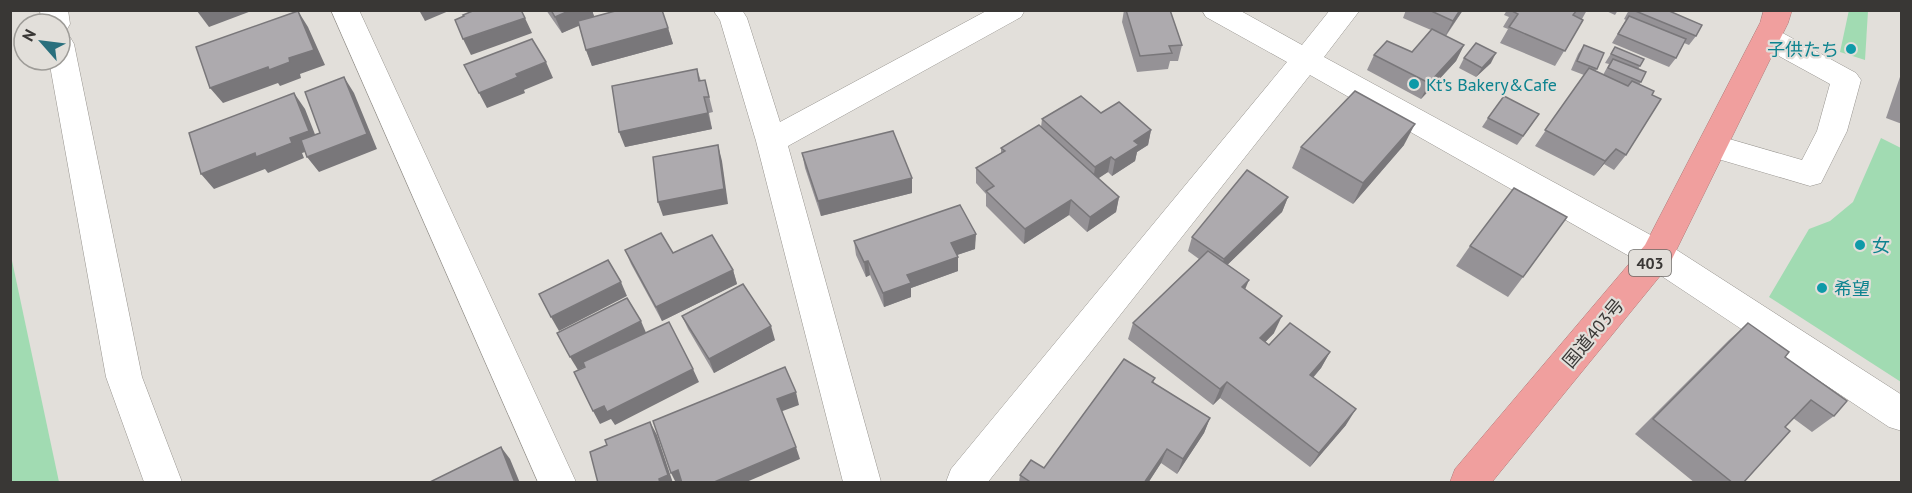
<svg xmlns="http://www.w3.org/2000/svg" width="1912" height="493" font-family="'PT Sans','Noto Sans JP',sans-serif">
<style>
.green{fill:#a1dbb2}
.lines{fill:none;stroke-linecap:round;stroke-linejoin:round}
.minor-casing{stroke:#97948f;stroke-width:1}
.highway-casing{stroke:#b07b79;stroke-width:1}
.minor{fill:#fff;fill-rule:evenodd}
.highway{fill:#f09f9e;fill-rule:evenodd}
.wall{fill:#959296}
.shaded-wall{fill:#79777a}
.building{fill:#adaaae;stroke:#79777a;stroke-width:1.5}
.culture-dot{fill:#0f9aa8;stroke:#e2dfda;stroke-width:2}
.labels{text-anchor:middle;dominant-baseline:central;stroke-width:4.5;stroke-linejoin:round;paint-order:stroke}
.shield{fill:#e2dfda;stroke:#6c6966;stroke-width:1.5}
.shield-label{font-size:16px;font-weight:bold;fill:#393735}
.culture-label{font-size:18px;fill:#0d838f;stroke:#e2dfda;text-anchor:start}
.street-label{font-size:18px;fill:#393735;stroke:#e2dfda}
</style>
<rect width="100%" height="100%" fill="#e2dfda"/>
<g class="green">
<path d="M1849,10L1868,11L1865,60L1840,52Z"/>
<path d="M1881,138L1901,148V382L1769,297L1809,229L1830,221L1853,202Z"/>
<path d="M11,256L59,482H11Z"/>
</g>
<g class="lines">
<defs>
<g id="minor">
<path d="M40,10H68L70,24L66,31L60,32V24H42Z"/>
<path d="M331,10H359L576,482H538Z"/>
<path d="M713,10H742L747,18L780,122L988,10H1025L1021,17L788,146L881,482H843L756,141L720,20Z"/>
<path d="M1202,10H1239L1302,45L1330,10H1360L1324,57L1669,245L1902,395V431L1889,427L1645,265L1310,75L988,482H946L951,469L1287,62L1206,17Z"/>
<path d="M1767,27L1777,30L1856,73L1861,80L1847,131L1821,183L1810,186L1701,154L1697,146L1701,138L1712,134L1802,160L1817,131L1830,84L1757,44L1753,37L1757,30Z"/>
<path d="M60,34L70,37L74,44L142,377L182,482H144L106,377L49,60H60Z"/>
</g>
<path id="highway" d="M1764,10H1792L1788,23L1669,265L1492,482H1450L1455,469L1645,245L1760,23Z"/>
</defs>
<use href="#minor" class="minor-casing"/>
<use href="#highway" class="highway-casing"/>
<use href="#minor" class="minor"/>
<use href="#highway" class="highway"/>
</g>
<g class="wall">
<path d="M546,10H592L594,17L668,28L673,44L592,66L586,50L579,25L562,33Z"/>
<path d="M1124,10H1170L1182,45L1178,61H1170L1168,69L1137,72L1122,22Z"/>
<path d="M1406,10H1463L1446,36L1464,45L1456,61L1421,99L1367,70L1374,55L1412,52L1431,30L1403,18Z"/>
<path d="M1507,10H1587L1582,19L1583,20L1555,66L1500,43L1508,29L1503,27L1509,17L1504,15Z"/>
<path d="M1604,10H1618L1615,15Z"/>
<path d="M1629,10H1667L1696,36L1689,45L1684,43L1676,58L1669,67L1612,43L1626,20L1624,19Z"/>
<path d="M1584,45L1597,69L1595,71L1603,75L1609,64L1605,63L1615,47L1640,66L1638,69L1641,82L1639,85L1652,95L1626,155L1614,170L1604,164L1594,176L1535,146L1584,75L1571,70L1578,54Z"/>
<path d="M1464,58L1491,63L1476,77L1459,68Z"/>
<path d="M697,69L701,81L705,80L713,112L709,113L712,129L625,147Z"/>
<path d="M1902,71V124L1886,118Z"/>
<path d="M1101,113L1151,130L1148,145L1137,152L1135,161L1112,176L1108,172L1098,178L1119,197L1116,212L1087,232L1069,215L1024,244L986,206V194L976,183V168L1001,153V148L1041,127L1042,119Z"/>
<path d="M1488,118L1533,123L1517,145L1482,127Z"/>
<path d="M1404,145L1353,204L1292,168L1301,147Z"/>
<path d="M802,153L912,193L821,216L805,168Z"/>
<path d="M1288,197L1282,212L1227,265L1245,289L1274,333L1265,342L1269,345L1330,352L1321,368L1313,378L1346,425L1310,467L1220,398L1213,405L1128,339L1133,323L1199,259L1188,251L1192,237Z"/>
<path d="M854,241L975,249L957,255L958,271L911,288V297L884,307L870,275L866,277L856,255Z"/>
<path d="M1470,246L1523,277L1508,297L1456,266Z"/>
<path d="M625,250L673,253L733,270L737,284L662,321L631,264Z"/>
<path d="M682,316L775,340L714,373L688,329Z"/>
<path d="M1748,323L1785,357L1834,416L1812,432L1793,418L1785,427L1743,483H1695L1635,434L1729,340Z"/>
<path d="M1155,378L1153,383L1210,418L1204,433L1177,474L1161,463L1148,483H1019L1020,475L1044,468Z"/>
</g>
<g class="shaded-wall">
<path d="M419,10H451L425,21Z"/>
<path d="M571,10H592L595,19L562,33L555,17Z"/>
<path d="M1460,10H1463L1445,36L1453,21Z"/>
<path d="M197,11V10H254L209,27Z"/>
<path d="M298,11L308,27L325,65L300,74L301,78L280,86L278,83L223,103L210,88L289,58Z"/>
<path d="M525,18L532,33L471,55L463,39Z"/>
<path d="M668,28L673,44L592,66L586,50Z"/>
<path d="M1464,45L1456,61L1421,99L1429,83Z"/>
<path d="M1496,53L1491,63L1476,77L1482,68Z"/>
<path d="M546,62L553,78L524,90L525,93L487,108L479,93L516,74Z"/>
<path d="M344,77L354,93L377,149L319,172L307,157L367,134Z"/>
<path d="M294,93L305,109L320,147L302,153L304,158L268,173L265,169L214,189L201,174L290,138Z"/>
<path d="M704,97L712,129L625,147L619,132Z"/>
<path d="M1415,124L1404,145L1353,204L1363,183Z"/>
<path d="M1151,130L1148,145L1137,152L1135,161L1112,176L1115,160L1134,141Z"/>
<path d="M718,145L722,161L728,204L663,216L658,202Z"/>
<path d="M1616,149L1604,164L1594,176L1605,161Z"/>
<path d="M1111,157L1108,172L1093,182L1095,167Z"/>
<path d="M912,178V193L821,216L818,201Z"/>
<path d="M1119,197L1116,212L1087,232L1090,217Z"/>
<path d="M1288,197L1282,212L1219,273L1224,259Z"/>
<path d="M1071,200L1069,215L1024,244L1025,229Z"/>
<path d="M976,234L975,249L951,257V243Z"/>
<path d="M958,257V271L911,288V297L884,307L883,293L907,275Z"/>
<path d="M868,261L870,275L866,277L864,262Z"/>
<path d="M733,270L737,284L662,321L656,307Z"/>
<path d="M1249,280L1242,297V287Z"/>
<path d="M621,282L627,296L559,331L551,317Z"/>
<path d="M1282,316L1274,333L1253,355L1260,338Z"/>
<path d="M641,321L647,335L578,370L570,357Z"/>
<path d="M771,326L775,340L714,373L709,359Z"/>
<path d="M1330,352L1321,368L1301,391L1310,375Z"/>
<path d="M693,369L699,382L615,425L611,419L600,424L593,411L604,406Z"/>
<path d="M1227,382L1220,398L1213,405L1220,389Z"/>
<path d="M796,392L799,405L780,412L777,399Z"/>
<path d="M1356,409L1346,425L1310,467L1319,453Z"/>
<path d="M1210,418L1204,433L1177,474L1183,459Z"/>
<path d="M650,422L657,435L673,483H660Z"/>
<path d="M501,447L510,459L520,483H515Z"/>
<path d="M796,447L800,459L744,483H712Z"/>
<path d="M1167,449L1161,463L1148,483H1144Z"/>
<path d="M678,470L682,483H676L671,473Z"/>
</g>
<g class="building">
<path d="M475,10H521L525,18L463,39L455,20L464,16L463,15Z"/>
<path d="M551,10H571L555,17Z"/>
<path d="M619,10H662L668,28L586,50L578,21Z"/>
<path d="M1126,10H1170L1182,45L1169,46L1172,53L1140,56Z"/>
<path d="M1429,10H1460L1453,21Z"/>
<path d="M1512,10H1577L1573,15L1583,20L1565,51L1509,27L1518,14L1512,11Z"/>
<path d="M1633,10H1667L1702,25L1696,36Z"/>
<path d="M298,11L314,50L289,58L290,62L269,70L268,67L210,88L196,47Z"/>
<path d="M1629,16L1686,39L1676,58L1618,34Z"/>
<path d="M1432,29L1464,45L1429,83L1374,55L1387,41L1412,52Z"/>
<path d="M532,39L546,62L516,74L518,77L479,93L464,65Z"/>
<path d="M1476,43L1496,53L1482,68L1464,58Z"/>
<path d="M1584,45L1604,53L1597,69L1577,61Z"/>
<path d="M1615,47L1644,59L1640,66L1611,54Z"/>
<path d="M1613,59L1646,72L1641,82L1608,68Z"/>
<path d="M1589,68L1628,86L1632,81L1654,91L1652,95L1661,99L1626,155L1616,149L1605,161L1545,130Z"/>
<path d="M697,69L699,81L705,80L709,97H704L708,113L619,132L612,86Z"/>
<path d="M344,77L367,134L307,157L301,140L320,133L305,92Z"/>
<path d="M1355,91L1415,124L1363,183L1301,147Z"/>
<path d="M294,93L309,131L290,138L292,143L256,157L255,153L201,174L189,133Z"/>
<path d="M1081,96L1101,113L1119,102L1151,130L1134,141L1139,145L1115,160L1111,157L1095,167L1042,119Z"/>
<path d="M1504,96L1539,114L1523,136L1488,118Z"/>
<path d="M1039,125L1119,197L1090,217L1071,200L1025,229L986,191L994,186L976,168L1005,151L1001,148Z"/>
<path d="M893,131L912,178L818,201L802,153Z"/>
<path d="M718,145L724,189L658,202L653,157Z"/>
<path d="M1247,170L1288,197L1224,259L1192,237Z"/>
<path d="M1514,188L1567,217L1523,277L1470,246Z"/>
<path d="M960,205L976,234L951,243L958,257L907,275L911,283L883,293L868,261L864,262L854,241Z"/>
<path d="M661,233L673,253L712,235L733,270L656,307L625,250Z"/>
<path d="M1208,251L1249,280L1242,287L1282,316L1260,338L1269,345L1290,323L1330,352L1310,375L1356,409L1319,453L1227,382L1220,389L1133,323Z"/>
<path d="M608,260L621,282L551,317L539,294Z"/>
<path d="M743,284L771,326L709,359L682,316Z"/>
<path d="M627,298L641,321L570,357L557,333Z"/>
<path d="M669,322L693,369L607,412L604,406L593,411L574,372L585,367L583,362Z"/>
<path d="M1748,323L1789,352L1785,357L1847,401L1834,416L1811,400L1785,427L1790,431L1743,483H1733L1653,419Z"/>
<path d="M1124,359L1155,378L1152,382L1210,418L1183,459L1167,449L1144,483H1032L1020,475L1031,460L1044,468Z"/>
<path d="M785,367L796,392L777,399L796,447L712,483H682L678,470L671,473L653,421Z"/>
<path d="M650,422L668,475L659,479L660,483H598L590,452L607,445L605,440Z"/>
<path d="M501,447L515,483H430V482Z"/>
</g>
<g class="culture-dot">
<circle cx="1851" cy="49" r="6"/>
<circle cx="1414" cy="84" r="6"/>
<circle cx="1860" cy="245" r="6"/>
<circle cx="1822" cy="288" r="6"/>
</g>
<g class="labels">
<rect class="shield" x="1629" y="250" width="42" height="26" rx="4.5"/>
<g class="shield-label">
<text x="1650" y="263">403</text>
</g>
<g class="culture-label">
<text x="1839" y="49" text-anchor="end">子供たち</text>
<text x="1426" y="84">Kt’s Bakery&amp;Cafe</text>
<text x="1872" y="245">女</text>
<text x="1834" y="288">希望</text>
</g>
<g class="street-label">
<text transform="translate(1593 333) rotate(-50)">国道403号</text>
</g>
</g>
<rect width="1912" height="493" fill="none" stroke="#393735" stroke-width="24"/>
<g transform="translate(42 42) rotate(298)"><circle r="28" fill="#e2dfda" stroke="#9e9c98" stroke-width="1.5"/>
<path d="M0-4.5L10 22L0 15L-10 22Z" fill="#296f7d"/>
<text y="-9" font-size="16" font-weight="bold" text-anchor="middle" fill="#393735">N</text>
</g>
</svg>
